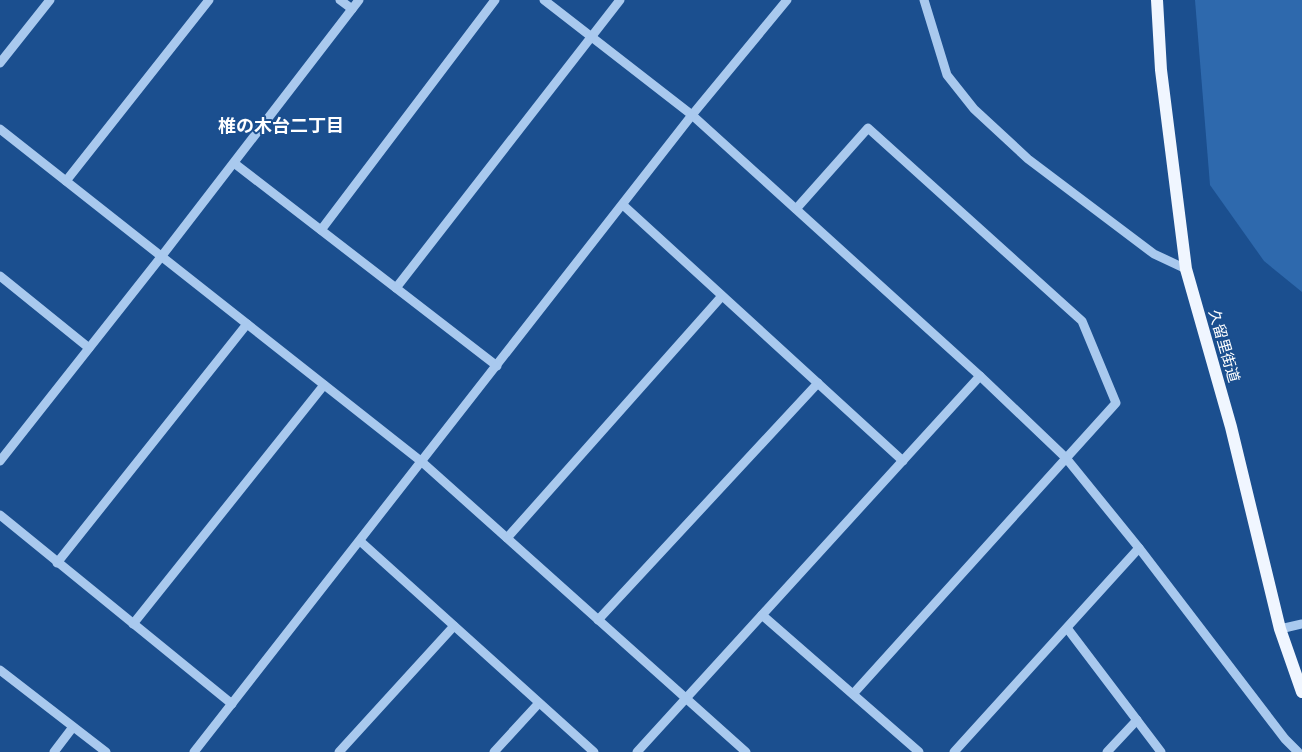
<svg xmlns="http://www.w3.org/2000/svg" width="1302" height="752" font-family="Cabin,'Noto Sans JP',sans-serif">
<style>
.green{fill:#2e69ad}
.lines{fill:none;stroke-linecap:round;stroke-linejoin:round}
.minor{stroke:#a9c9ee;stroke-width:9}
.major{stroke:#f0f6ff;stroke-width:12}
.labels{text-anchor:middle;dominant-baseline:central;stroke-width:4;stroke-linejoin:round;paint-order:stroke}
.street-label{font-size:15px;fill:#fff;stroke:#1b4f8f}
.quarter-label{font-size:18px;font-weight:bold;fill:#fff;stroke:#1b4f8f}
</style>
<rect width="100%" height="100%" fill="#1b4f8f"/>
<path class="green" d="M1195,0H1302V292L1264,261L1210,185Z"/>
<g class="lines">
<g class="minor">
<path d="M340,0L352,9"/>
<path d="M544,0L692,115L980,376L1066,458L1139,548L1285,739L1298,752"/>
<path d="M924,0L947,75L974,109L1028,159L1154,254L1186,269"/>
<path d="M0,63L50,0"/>
<path d="M0,129L422,462L746,752"/>
<path d="M234,163L497,366"/>
<path d="M66,181L209,0"/>
<path d="M623,205L903,461"/>
<path d="M796,209L868,128L1082,321L1116,403L853,694"/>
<path d="M321,230L495,0"/>
<path d="M0,276L89,348"/>
<path d="M396,288L620,0"/>
<path d="M0,461L161,257L359,0"/>
<path d="M0,515L232,704"/>
<path d="M507,538L722,296"/>
<path d="M360,541L594,752"/>
<path d="M57,563L247,324"/>
<path d="M762,615L919,752"/>
<path d="M598,620L818,383"/>
<path d="M133,624L324,385"/>
<path d="M1067,628L1161,752"/>
<path d="M1280,629L1302,624"/>
<path d="M0,670L106,752"/>
<path d="M54,752L73,727"/>
<path d="M194,752L692,115L787,0"/>
<path d="M339,752L454,626"/>
<path d="M494,752L539,703"/>
<path d="M637,752L980,376"/>
<path d="M954,752L1139,548"/>
<path d="M1107,752L1137,720"/>
</g>
<path class="major" d="M1157,0L1161,70L1186,269L1231,427L1280,629L1302,692"/>
</g>
<g class="labels">
<g class="street-label">
<text transform="translate(1224 346) rotate(74)">久留里街道</text>
</g>
<g class="quarter-label">
<text x="281" y="126">椎の木台二丁目</text>
</g>
</g>
</svg>
